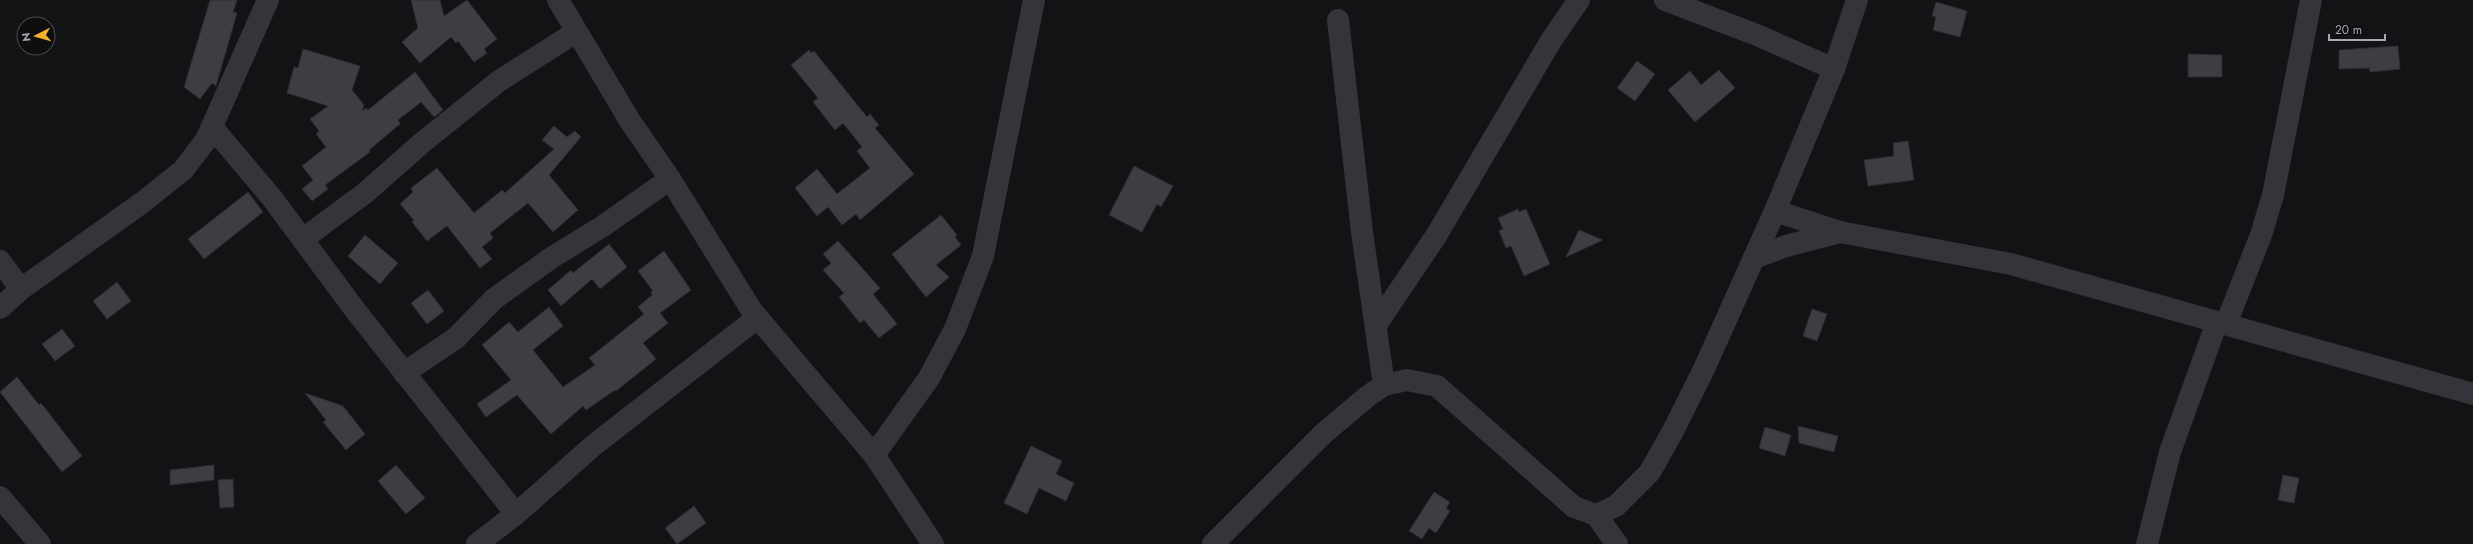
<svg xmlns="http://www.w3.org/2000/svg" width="2473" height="544" font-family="Jost,sans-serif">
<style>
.building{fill:#3d3e42;stroke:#2d2d31}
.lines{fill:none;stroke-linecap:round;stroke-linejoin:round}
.minor{stroke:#34353a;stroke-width:22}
</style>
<rect width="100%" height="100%" fill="#131315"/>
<g class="building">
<path d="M210,0H237L233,12L237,13L216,86L212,83L200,99L184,87Z"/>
<path d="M411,0H440L444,16L467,0L497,39L484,49L487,53L474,62L458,41L456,43L451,37L420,63L402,42L418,28Z"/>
<path d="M1936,2L1967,11L1960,37L1933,30L1936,17L1932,16Z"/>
<path d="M2398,46L2400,69L2370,72L2369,68L2339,69V50Z"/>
<path d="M303,49L360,66L352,90L364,105L362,111L366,108L368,110L415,72L443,110L434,117L421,102L398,120L400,124L369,150L370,152L325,185L328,189L312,201L302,189L313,180L302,166L326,147L316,134L319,131L310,119L328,106L287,93L294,67L298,68Z"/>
<path d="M809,50L811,53L814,51L867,117L870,114L879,125L875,128L914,174L860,220L856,214L842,225L828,207L817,216L795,188L817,169L837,194L870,168L857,151L862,147L843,123L835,130L813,102L818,98L791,65Z"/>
<path d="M2188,54L2222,55V77H2188Z"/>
<path d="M1637,61L1655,74L1635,101L1617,88Z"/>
<path d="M1719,70L1735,88L1695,122L1668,90L1690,71L1701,85Z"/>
<path d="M554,126L567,137L575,131L581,137L549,175L578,210L553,232L528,203L490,233L493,238L482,247L492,259L480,268L447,226L427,241L412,222L414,220L400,204L413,192L411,188L437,168L474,213L502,190L505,193L554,149L542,140Z"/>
<path d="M1908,141L1914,180L1868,186L1864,160L1894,156L1893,143Z"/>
<path d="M1134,166L1173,186L1161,207L1157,204L1142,232L1109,215Z"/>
<path d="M248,192L263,212L204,259L188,239Z"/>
<path d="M1518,209L1519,212L1526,209L1550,264L1524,276L1511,246L1506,248L1499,231L1503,229L1498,218Z"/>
<path d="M941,215L957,235L955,237L961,245L936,265L949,277L926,297L892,254Z"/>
<path d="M1579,230L1603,240L1566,257Z"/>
<path d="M365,235L398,263L380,284L348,256Z"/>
<path d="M838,241L880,288L873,294L897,324L879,338L864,320L860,323L839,297L844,293L823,270L831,263L823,254Z"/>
<path d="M609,244L627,267L600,289L592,279L561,306L548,290L571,270L573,273Z"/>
<path d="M664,251L691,290L660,313L668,323L643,343L656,359L616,391L615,390L586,410L583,406L551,434L517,395L486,417L477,404L511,380L482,345L509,322L518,332L549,307L563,326L533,350L563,387L595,365L589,358L644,314L638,307L652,295L651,292L653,291L638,271Z"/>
<path d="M117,282L131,301L107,319L93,301Z"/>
<path d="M428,290L444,311L427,324L411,303Z"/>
<path d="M1812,309L1827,314L1817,341L1803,336Z"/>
<path d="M62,329L75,346L55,361L42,344Z"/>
<path d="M17,377L39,405L41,403L82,456L62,472L0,392Z"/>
<path d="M305,393L343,406L365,434L346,450L323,422L326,420Z"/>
<path d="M1798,426L1838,436L1834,452L1799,443Z"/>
<path d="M1765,427L1791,435L1785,456L1759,448Z"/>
<path d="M1031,446L1062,461L1056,474L1074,483L1066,501L1039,488L1027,514L1004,503Z"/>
<path d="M214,465V480L170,485V470Z"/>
<path d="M396,465L425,498L406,514L378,481Z"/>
<path d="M2283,475L2299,478L2294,503L2278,500Z"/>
<path d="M233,479L234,507L220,508L218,480Z"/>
<path d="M1434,492L1450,502L1446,508L1450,511L1436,533L1429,528L1422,539L1409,531Z"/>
<path d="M694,506L706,523L677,544L665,528Z"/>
</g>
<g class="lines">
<g class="minor">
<path d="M558,0L630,121L670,179L752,311L874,455L933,544"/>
<path d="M1665,0L1757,35L1834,69"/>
<path d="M1338,20L1362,232L1384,385"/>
<path d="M212,127L272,198L355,310L516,514"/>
<path d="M1775,211L1840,232L2011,264L2473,394"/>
<path d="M303,239L365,193L423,142L499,81L576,32"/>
<path d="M1754,258L1786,246L1840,232"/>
<path d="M0,261L21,289"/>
<path d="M0,308L21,289L143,202L183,170L206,140L268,0"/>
<path d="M2226,324L2261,235L2273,195L2311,0"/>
<path d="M1376,325L1436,236L1552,39L1579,0"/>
<path d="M404,373L456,338L494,299L551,258L603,226L670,179"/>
<path d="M874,455L929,378L955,329L983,256L1034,0"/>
<path d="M0,497L40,544"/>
<path d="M1596,515L1617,544"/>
<path d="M477,544L516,514L594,445L757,318"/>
<path d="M1213,544L1324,433L1368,396L1384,385L1407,380L1437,386L1574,507L1596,515L1616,506L1650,472L1673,431L1703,371L1775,211L1834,69L1857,0"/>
<path d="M2147,544L2170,452L2217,322"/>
</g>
</g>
<g transform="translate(36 36) rotate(264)"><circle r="19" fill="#0e0e0f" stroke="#4a4c51"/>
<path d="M0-3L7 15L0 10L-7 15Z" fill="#f3b22c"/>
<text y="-6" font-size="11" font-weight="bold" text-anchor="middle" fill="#a4a9b5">N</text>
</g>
<path d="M2329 34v6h56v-6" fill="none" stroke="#a4a9b5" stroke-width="2"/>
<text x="2335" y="34" font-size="12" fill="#a4a9b5" stroke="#0e0e0f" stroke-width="3" paint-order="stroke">20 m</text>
</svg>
